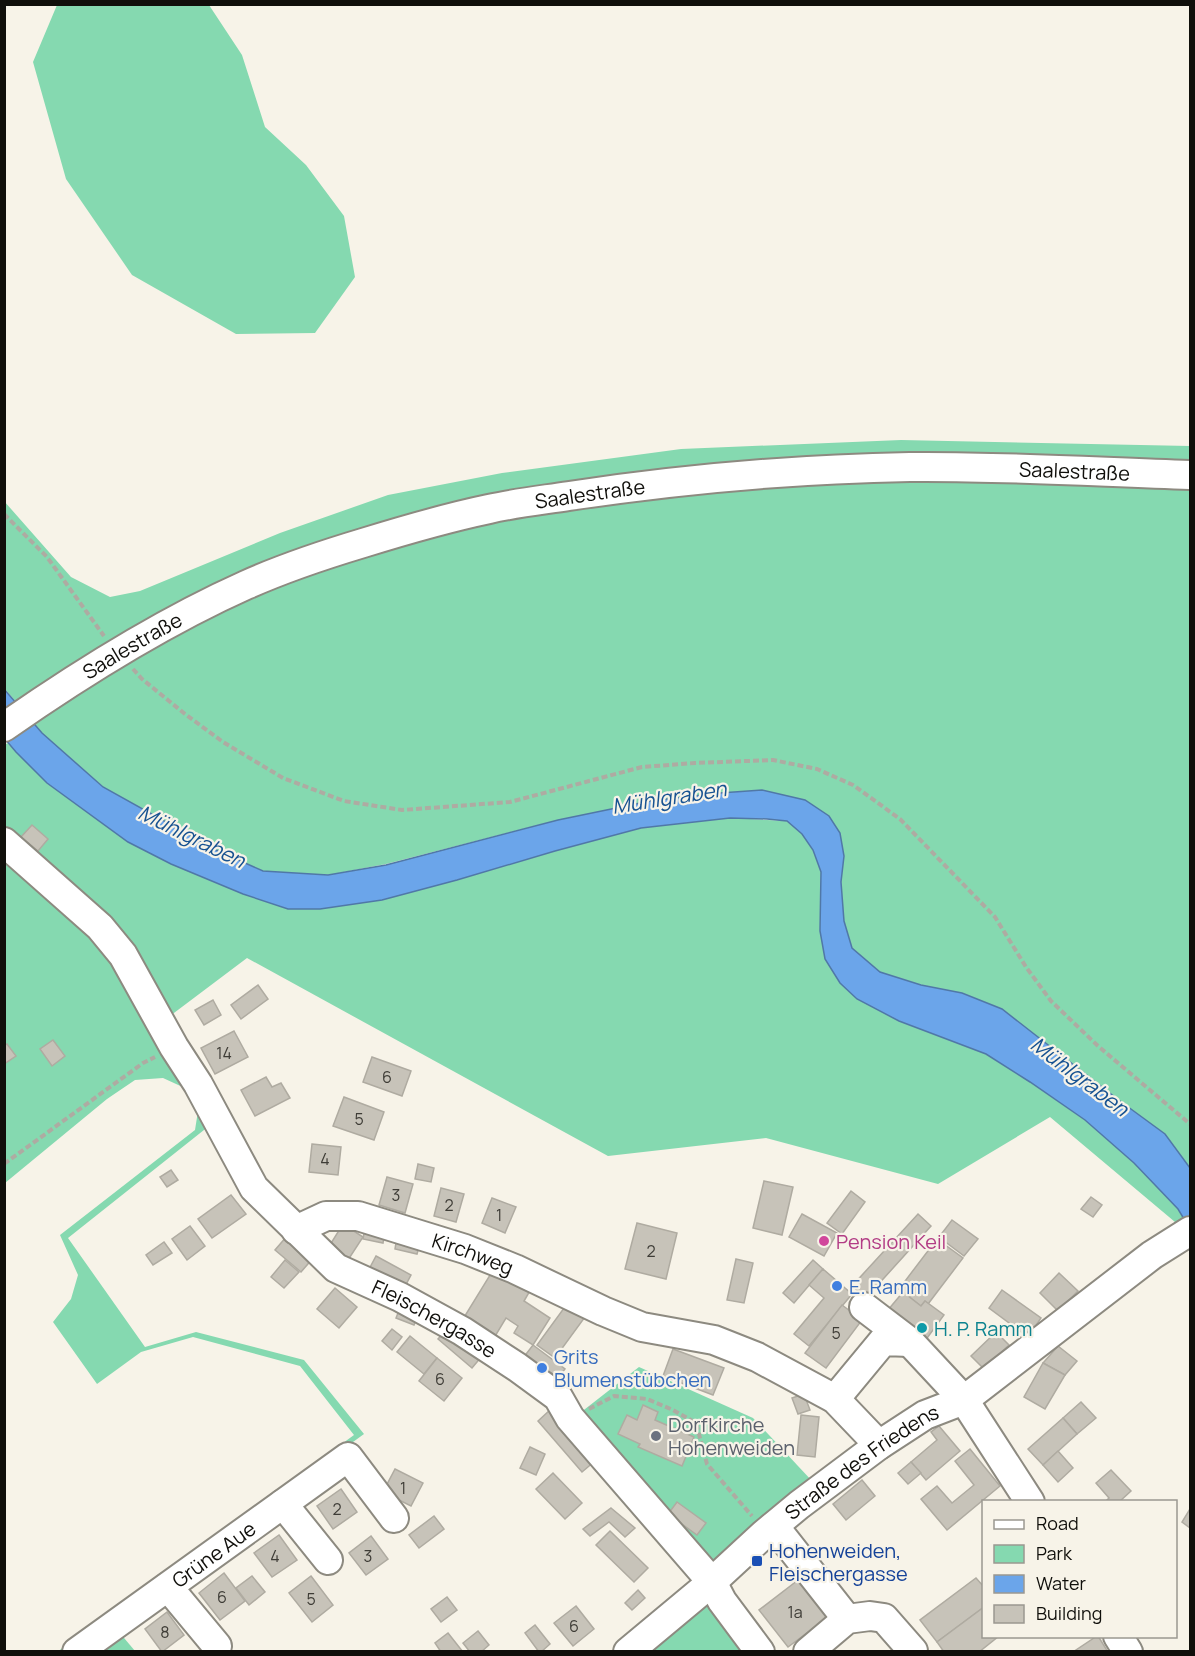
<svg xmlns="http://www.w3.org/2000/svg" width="1195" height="1656" font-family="Manrope,sans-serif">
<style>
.green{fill:#85d9b0}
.water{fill:#6ba5ea;stroke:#5078a7;stroke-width:1.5}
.building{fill:#c7c3b9;stroke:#afaba1;stroke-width:1.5}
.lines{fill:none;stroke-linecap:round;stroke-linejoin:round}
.minor-casing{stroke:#8d8a80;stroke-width:32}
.path{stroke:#aeaba2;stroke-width:4;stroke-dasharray:6 3;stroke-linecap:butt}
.minor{stroke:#fff;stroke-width:28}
.hotel-dot{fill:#d1479c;stroke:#f7f3e8;stroke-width:2}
.shop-dot{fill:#3f7fe0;stroke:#f7f3e8;stroke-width:2}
.culture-dot{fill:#0f9aa8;stroke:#f7f3e8;stroke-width:2}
.worship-dot{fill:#6b7280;stroke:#f7f3e8;stroke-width:2}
.transit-dot{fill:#1a4fb4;stroke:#f7f3e8;stroke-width:2}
.labels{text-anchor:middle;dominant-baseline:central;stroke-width:4.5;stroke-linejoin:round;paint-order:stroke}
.number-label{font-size:16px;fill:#3e3c36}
.street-label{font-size:20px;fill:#100f0b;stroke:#f7f3e8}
.hotel-label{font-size:20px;fill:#b23c85;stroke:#f7f3e8;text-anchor:start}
.shop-label{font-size:20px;fill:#366cbe;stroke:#f7f3e8;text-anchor:start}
.culture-label{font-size:20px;fill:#0d838f;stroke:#f7f3e8;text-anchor:start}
.worship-label{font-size:20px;fill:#5b616d;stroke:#f7f3e8;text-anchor:start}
.transit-label{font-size:20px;fill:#164399;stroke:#f7f3e8;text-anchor:start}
.water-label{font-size:21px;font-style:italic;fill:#175291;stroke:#f7f3e8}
</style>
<rect width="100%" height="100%" fill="#f7f3e8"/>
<g class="green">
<path d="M57,5H209L242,55L265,127L306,165L344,216L355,277L315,333L236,334L132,275L66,179L33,62Z"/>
<path d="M901,440L1190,446V1168L1165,1134L1120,1101L1002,1009L962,993L921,985L880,972L852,948L844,921L841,882L844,856L762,790L720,793L651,801L558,820L386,864L328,875L263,871L218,851L103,787L42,733L5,689L4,501L71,577L110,597L140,591L280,533L388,495L502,473L681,449Z"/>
<path d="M8,743L47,783L128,842L243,894L457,880L555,851L641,828L730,818L787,821L802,834L813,850L821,872L820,931L899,1021L986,1054L1030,1082L1085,1120L1134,1163L1178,1209L1182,1216L1190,1211V1239L1175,1222L1050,1117L938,1184L766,1138L608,1156L247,958L154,1028L209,1126L68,1238L145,1347L196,1332L304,1360L364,1434L65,1651L57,1652L354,1435L300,1366L193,1337L141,1352L97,1384L53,1322L71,1299L78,1275L60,1235L195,1130L198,1111L187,1089L163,1078L135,1080L107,1099L5,1183L4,745Z"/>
<path d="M639,1367L753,1418L813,1482L706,1568L580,1413Z"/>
<path d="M712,1601L748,1652H647Z"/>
<path d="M119,1632L135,1651L92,1652Z"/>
</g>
<path class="water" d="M4,689L42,733L103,787L218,851L263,871L328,875L386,865L558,820L650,801L720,793L762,790L805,800L829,816L840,833L844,856L841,882L844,921L852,948L880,972L921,985L962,993L1002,1009L1120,1101L1165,1134L1190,1168V1229L1178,1209L1134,1163L1085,1120L1030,1082L986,1054L899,1021L857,999L840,983L825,959L820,931L821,872L813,850L802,834L787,821L767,819L730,818L641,828L555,851L457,880L382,900L320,909H288L243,894L171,864L128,842L47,783L16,752L5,739Z"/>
<g class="building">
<path d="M32,825L48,839L38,851L21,837Z"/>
<path d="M258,985L268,999L241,1019L231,1005Z"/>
<path d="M213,1000L221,1015L204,1025L195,1010Z"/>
<path d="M234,1031L248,1057L215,1074L201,1048Z"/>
<path d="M53,1040L65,1056L52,1066L40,1049Z"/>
<path d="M7,1044L16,1056L4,1064V1046Z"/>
<path d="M372,1057L411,1071L402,1096L363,1082Z"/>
<path d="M266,1077L272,1087L281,1083L290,1098L255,1116L241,1090Z"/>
<path d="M344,1097L384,1112L374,1140L333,1126Z"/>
<path d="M312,1144L341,1147L338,1175L309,1172Z"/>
<path d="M418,1164L434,1168L431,1182L415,1179Z"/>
<path d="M171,1170L178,1180L167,1187L160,1177Z"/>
<path d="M387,1177L413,1184L405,1213L379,1205Z"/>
<path d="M764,1181L793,1187L782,1235L753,1228Z"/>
<path d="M441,1188L464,1194L456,1222L434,1216Z"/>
<path d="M851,1191L865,1202L842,1234L827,1223Z"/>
<path d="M231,1195L246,1214L212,1238L198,1219Z"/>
<path d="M1091,1197L1102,1205L1093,1217L1081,1209Z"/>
<path d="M492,1198L516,1207L505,1233L482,1223Z"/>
<path d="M802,1214L837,1233L824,1256L789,1237Z"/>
<path d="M918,1214L931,1226L866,1298L852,1286Z"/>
<path d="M952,1220L978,1239L964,1256L939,1237Z"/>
<path d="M637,1223L677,1233L666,1279L625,1269Z"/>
<path d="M343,1224L363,1237L348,1260L328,1248Z"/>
<path d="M190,1226L205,1246L187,1260L172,1239Z"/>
<path d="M365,1228L385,1232L383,1243L363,1239Z"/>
<path d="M287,1236L313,1258L301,1272L275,1250Z"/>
<path d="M397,1237L420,1243L417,1254L395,1249Z"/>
<path d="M937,1239L963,1258L928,1304L925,1301L921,1306L899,1289Z"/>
<path d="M164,1242L172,1253L153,1265L146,1255Z"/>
<path d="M376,1256L411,1275L402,1292L367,1273Z"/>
<path d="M736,1259L753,1263L744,1303L727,1300Z"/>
<path d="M285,1260L299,1272L284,1288L271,1277Z"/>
<path d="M813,1260L823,1269L794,1303L783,1293Z"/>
<path d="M495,1267L531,1289L524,1301L550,1318L533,1345L514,1333L518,1326L506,1318L494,1338L463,1319Z"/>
<path d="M823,1269L852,1294L809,1346L794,1334L824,1298L809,1285Z"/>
<path d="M1059,1273L1078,1291L1058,1311L1040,1293Z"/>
<path d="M335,1288L357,1307L339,1328L317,1309Z"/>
<path d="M1002,1290L1041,1318L1028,1337L989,1308Z"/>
<path d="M903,1292L921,1306L925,1301L944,1315L925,1341L888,1310Z"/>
<path d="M567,1304L585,1317L555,1358L537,1345Z"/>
<path d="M842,1305L862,1320L826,1368L805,1353Z"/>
<path d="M400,1308L418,1315L414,1325L396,1318Z"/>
<path d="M448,1328L482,1356L472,1368L438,1339Z"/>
<path d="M392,1329L402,1337L392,1350L382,1341Z"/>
<path d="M996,1332L1009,1345L984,1369L971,1356Z"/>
<path d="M410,1336L437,1358L424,1374L397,1352Z"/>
<path d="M533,1345L565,1369L555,1382L523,1358Z"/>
<path d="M1058,1346L1077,1361L1065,1375L1043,1363Z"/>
<path d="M673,1349L724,1368L713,1395L663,1376Z"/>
<path d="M437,1358L462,1378L444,1401L419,1381Z"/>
<path d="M1043,1363L1065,1375L1045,1409L1024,1397Z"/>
<path d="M804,1394L810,1410L798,1414L792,1398Z"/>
<path d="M1081,1402L1096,1418L1077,1434L1063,1418Z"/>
<path d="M643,1405L658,1412L655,1420L694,1437L682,1466L638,1447L640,1444L618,1434L627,1415L637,1420Z"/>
<path d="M551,1409L595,1461L582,1472L538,1421Z"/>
<path d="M801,1415L819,1417L815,1457L797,1455Z"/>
<path d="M1063,1418L1077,1434L1043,1465L1028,1449Z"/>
<path d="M939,1426L960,1451L926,1480L911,1462L937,1440L931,1432Z"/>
<path d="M530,1447L545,1454L536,1475L520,1468Z"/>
<path d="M970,1449L1000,1486L947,1530L921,1499L937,1486L952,1503L974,1485L955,1461Z"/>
<path d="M1058,1451L1073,1468L1058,1482L1043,1465Z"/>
<path d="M911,1462L921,1473L908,1484L898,1473Z"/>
<path d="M395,1469L423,1483L411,1506L383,1492Z"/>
<path d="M1111,1470L1131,1491L1119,1502H1105L1109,1498L1096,1483Z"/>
<path d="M553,1473L582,1503L565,1519L536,1489Z"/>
<path d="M862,1480L875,1496L846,1520L833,1504Z"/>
<path d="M341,1489L357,1512L333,1529L317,1506Z"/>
<path d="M677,1502L706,1523L697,1535L668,1514Z"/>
<path d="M611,1508L635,1528L625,1537L609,1522L590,1536L583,1529Z"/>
<path d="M1190,1509V1528L1182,1522Z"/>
<path d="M434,1516L444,1529L419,1548L409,1535Z"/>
<path d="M610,1531L648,1568L634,1582L596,1545Z"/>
<path d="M279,1535L297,1560L272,1577L254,1553Z"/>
<path d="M371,1536L388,1559L366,1575L349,1553Z"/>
<path d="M224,1573L245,1601L220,1620L199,1593Z"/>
<path d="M252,1576L265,1592L249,1605L236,1588Z"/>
<path d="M311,1576L333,1605L312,1622L289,1593Z"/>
<path d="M802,1577L831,1615L788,1647L759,1610Z"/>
<path d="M976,1578L984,1587V1607L937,1642L920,1620Z"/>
<path d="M638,1590L645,1598L632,1610L625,1603Z"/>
<path d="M447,1597L457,1610L441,1622L431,1609Z"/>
<path d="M576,1606L594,1629L573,1646L554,1623Z"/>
<path d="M984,1607V1636H999L979,1652H944L937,1642Z"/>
<path d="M167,1612L184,1635L162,1652L145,1629Z"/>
<path d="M535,1625L550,1644L541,1652H539L525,1633Z"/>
<path d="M478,1631L489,1645L481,1652H470L463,1643Z"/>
<path d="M448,1633L463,1652H441L435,1643Z"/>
<path d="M1098,1636L1108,1652H1073L1097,1636Z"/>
</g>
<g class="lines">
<defs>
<g id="minor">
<path id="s1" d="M4,727C80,674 161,623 246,585C284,568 323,555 363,543C405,530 446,518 489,509C515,503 543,500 569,496C682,479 796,469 910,467C1004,466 1097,472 1190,475"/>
<path id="s2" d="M4,842L100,927L123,955L174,1047L198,1084L254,1188L336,1268L400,1297L462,1331L517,1367L558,1397L570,1418L712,1582L722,1601L760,1652"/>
<path id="s3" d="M296,1230L326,1216H358L465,1249L515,1269L603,1311L642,1327L714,1340L757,1357L835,1399L879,1445"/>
<path d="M864,1307L910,1342L964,1400L1030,1502"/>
<path d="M835,1399L883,1341L910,1342"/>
<path d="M283,1504L328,1560"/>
<path d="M774,1526L847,1619"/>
<path d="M168,1587L217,1646"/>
<path d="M1118,1636L1128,1652"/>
<path id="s4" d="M77,1652L348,1457L394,1518"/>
<path id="s5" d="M628,1652L712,1582L764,1534L799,1505L879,1445L925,1415L964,1400L1152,1255L1190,1231"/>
<path d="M808,1652L847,1619L870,1616L884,1618L913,1651"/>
</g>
</defs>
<use href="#minor" class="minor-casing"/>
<g class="path">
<path d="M4,514L47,557L104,636"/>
<path d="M133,669L142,679L185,714L223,742L283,778L344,801L402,810L510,802L642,767L695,763L773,760L817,769L853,785L900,819L995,917L1026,967L1051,1001L1098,1046L1190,1124"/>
<path d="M4,1164L143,1063L155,1057"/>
<path d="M589,1409L614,1396L647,1399L673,1410L696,1423L707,1464L752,1516"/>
</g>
<use href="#minor" class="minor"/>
</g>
<circle class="hotel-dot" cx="824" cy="1241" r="6"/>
<g class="shop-dot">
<circle cx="837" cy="1286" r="6"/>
<circle cx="542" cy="1368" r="6"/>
</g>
<circle class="culture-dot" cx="922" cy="1328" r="6"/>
<circle class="worship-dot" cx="656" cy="1436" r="6"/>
<rect class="transit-dot" x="751" y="1555" width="12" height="12" rx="3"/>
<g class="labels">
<g class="number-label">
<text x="224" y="1053">14</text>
<text x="387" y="1077">6</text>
<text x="359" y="1119">5</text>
<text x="325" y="1159">4</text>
<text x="396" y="1195">3</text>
<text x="449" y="1205">2</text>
<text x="499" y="1215">1</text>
<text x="651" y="1251">2</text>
<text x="836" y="1333">5</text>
<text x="440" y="1379">6</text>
<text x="403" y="1488">1</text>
<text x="337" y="1509">2</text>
<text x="275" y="1556">4</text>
<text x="368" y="1556">3</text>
<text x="222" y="1597">6</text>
<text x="311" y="1599">5</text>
<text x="795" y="1612">1a</text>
<text x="574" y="1626">6</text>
<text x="165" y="1632">8</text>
</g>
<g class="street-label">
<text stroke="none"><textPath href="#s1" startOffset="1124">Saalestraße</textPath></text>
<text stroke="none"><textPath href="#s1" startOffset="638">Saalestraße</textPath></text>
<text stroke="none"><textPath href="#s1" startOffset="152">Saalestraße</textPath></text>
<text stroke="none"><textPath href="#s3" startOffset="186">Kirchweg</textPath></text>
<text stroke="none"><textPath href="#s2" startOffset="657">Fleischergasse</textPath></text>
<text stroke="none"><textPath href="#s5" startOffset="302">Straße des Friedens</textPath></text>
<text stroke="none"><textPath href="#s4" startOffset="168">Grüne Aue</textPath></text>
</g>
<g class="hotel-label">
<text x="836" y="1241">Pension Keil</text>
</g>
<g class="shop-label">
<text x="849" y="1286">E. Ramm</text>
<text x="554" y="1356">Grits<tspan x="554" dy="23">Blumenstübchen</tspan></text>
</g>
<g class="culture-label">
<text x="934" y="1328">H. P. Ramm</text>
</g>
<g class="worship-label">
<text x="668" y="1424">Dorfkirche<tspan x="668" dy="23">Hohenweiden</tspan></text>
</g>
<g class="transit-label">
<text x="769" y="1550">Hohenweiden,<tspan x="769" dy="23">Fleischergasse</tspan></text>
</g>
<g class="water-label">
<text transform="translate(669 797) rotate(-9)">Mühlgraben</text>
<text transform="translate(192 836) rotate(26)">Mühlgraben</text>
<text transform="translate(1080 1076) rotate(37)">Mühlgraben</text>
</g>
</g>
<rect width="1195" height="1656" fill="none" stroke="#100f0b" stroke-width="12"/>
<rect x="982" y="1500" width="195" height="138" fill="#f7f3e8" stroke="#9b9890" stroke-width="1.5"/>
<rect x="994" y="1520" width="30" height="9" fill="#ffffff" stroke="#9b9890" stroke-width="1.5"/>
<text x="1036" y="1530" font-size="18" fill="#100f0b">Road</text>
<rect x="994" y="1545" width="30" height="18" fill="#85d9b0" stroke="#9b9890" stroke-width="1.5"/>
<text x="1036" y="1560" font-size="18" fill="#100f0b">Park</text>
<rect x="994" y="1575" width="30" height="18" fill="#6ba5ea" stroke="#9b9890" stroke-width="1.5"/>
<text x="1036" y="1590" font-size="18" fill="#100f0b">Water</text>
<rect x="994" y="1605" width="30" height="18" fill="#c7c3b9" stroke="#9b9890" stroke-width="1.5"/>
<text x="1036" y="1620" font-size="18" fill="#100f0b">Building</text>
</svg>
